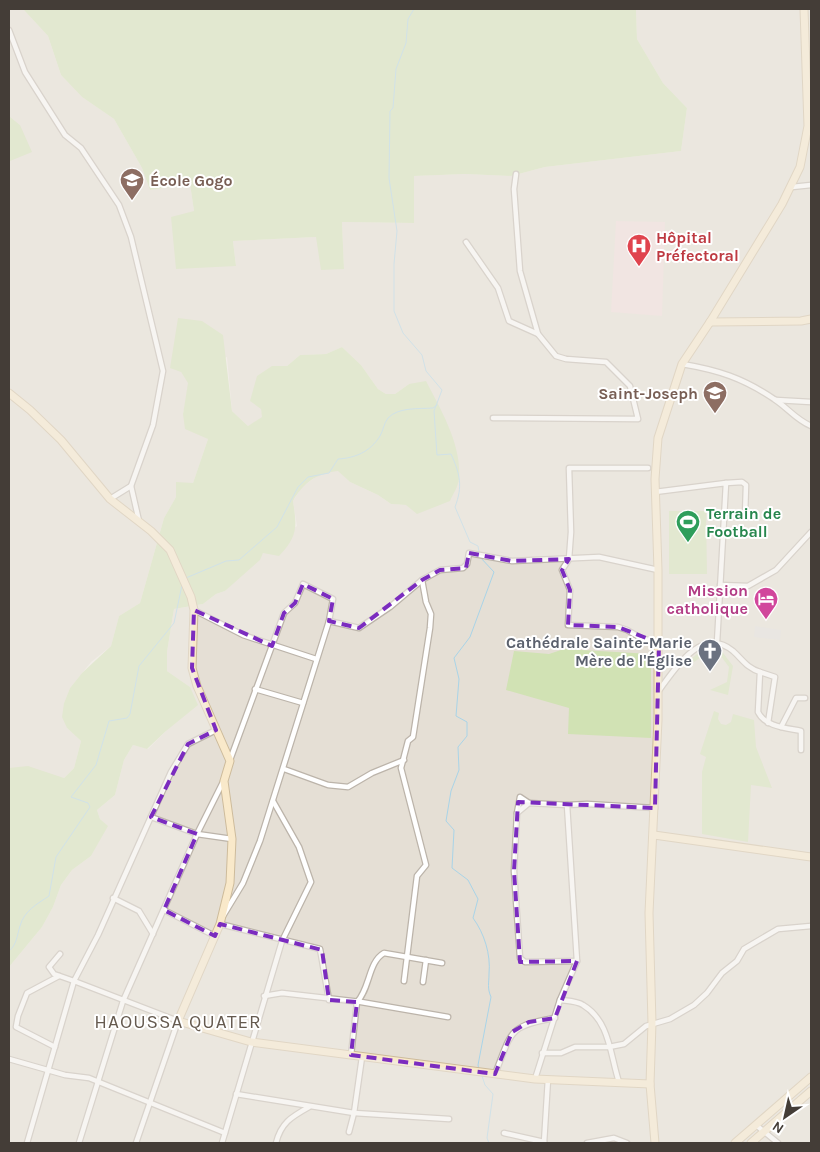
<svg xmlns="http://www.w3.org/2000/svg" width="820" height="1152" font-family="Karla,sans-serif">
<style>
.residential{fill:#e5dfd5}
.medical{fill:#f1dcdb}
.green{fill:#d1e2b4}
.parking{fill:#e0dedb}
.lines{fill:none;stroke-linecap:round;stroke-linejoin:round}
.stream{stroke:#a9d4e8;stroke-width:1}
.street-casing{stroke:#bcb4aa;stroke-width:7}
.secondary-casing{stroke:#cdbb9b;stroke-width:9}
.street{stroke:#fff;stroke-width:4.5}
.secondary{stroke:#f9e9ca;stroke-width:7}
.marked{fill:none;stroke:#7b2cbf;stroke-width:4;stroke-dasharray:10 6;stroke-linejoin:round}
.labels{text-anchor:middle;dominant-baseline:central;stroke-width:4;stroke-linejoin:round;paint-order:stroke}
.education-label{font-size:16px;font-weight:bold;fill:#785e54;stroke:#fff;text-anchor:start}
.health-label{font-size:16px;font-weight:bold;fill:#be3a42;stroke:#fff;text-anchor:start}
.leisure-label{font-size:16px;font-weight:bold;fill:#27864d;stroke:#fff;text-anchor:start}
.hotel-label{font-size:16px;font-weight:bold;fill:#b23c85;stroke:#fff;text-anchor:end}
.worship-label{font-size:16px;font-weight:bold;fill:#5b616d;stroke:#fff;text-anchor:end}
.quarter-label{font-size:19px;letter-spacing:1px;fill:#655a4f;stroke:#fff}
</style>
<rect width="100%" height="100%" fill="#f1ede7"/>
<path class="residential" d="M9,9H23L48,36L61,75L82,97L114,119L142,168L150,190L190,184L194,211L236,265L233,241L316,237L344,269L342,222L414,223L413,176L465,174L511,176L545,167L681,151L687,108L663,83L637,39L636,9H811V1143H9V967L42,927L53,907L61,885L72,870L91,856L107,826L100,819L97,810L115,795L124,760L133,745L148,749L166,731L190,687L167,671V652L174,609L203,604L216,594L225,591L263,553L297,526L293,501L302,487L320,474L338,470L350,482L378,495L391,504L406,505L409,384L395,394H386L378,389L361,365L342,347L326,354L300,355L287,366H272L261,409L263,418L248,426L232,411L227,357L181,372L189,383L183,414L208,439L193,483H176V497L164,518L140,603L119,616L111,646L91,662L70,688L64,703L67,728L81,741L74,768L64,778L9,768V159L10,161L20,125L9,116Z"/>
<path class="medical" d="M616,221L665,222L662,316L611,312Z"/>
<g class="green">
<path d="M23,9H636L637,39L663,83L687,108L681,151L545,167L511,176L465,174L414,176V223L342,222L344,269L321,270L316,237L233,241L236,266L176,269L171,217L194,211L190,184L150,190L142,168L114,119L82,97L61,75L48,36Z"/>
<path d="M9,116L20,125L32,152L10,161Z"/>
<path d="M178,318L202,321L223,335L232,411L248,426L262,417L261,409L250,401L257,376L272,366H287L300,355L326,354L342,347L361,365L378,389L386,394H395L409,384L426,381C441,410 462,445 459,479C458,487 453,494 450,501L417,514L406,505L391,504L378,495L350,482L338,471C316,474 304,482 293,501C297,527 298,536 279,556L263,553L260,560L225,591L216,594L203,604L174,609L167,652V671L190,687L198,705L166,731L147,749L133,745L124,760L115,795L97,810L100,819L108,826L91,856L72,870L61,885L53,907L42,927L9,967V768L28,766L64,778L74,768L81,741L67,728L62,717L64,703L70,688L82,673L111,646L119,616L140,603L164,518L176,497V482L193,483L208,439L185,429L183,414L188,383L181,372L170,368Z"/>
<path d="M669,511H706L707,574H669Z"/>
<path d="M707,646L720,649L733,666L728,695L710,690L727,682L729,667L720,655L706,654L694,662L691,659Z"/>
<path d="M564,649L651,654V738L568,734L569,708L506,690L514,651L549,654Z"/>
<path d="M714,711L719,713L718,719L721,724L726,725L731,722L733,714L754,720L756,747L772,788L751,785L748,842L702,834V772L706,757L700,754Z"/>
</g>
<path class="parking" d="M755,626L781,630L780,640L754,637Z"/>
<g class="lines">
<g class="stream">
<path d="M414,9L408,19L406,43L396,69L393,108L390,111L389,178L397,231L394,264V311L403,333L422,355L426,371L442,390L434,411L437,455L451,454C460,474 463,486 455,507L470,542L478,546L479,552"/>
<path d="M479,556L494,572L470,637L454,658L459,679L456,716L467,722V736L458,747L459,770L451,791L446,821L454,830L452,868L468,880L478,899L473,918C484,933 491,954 489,974C489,983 487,988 491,997L478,1065L479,1070"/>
<path d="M186,578L226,561L239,560L277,527L298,487L308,477L329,473L338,459C355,458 370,452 380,436C383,431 384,423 388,418C398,407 419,409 433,408L437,405"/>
<path d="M9,951C17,945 17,935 20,926C24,911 37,904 49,896L56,857L90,807L88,803L71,797L96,765L109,721L127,718L130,714L139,666L174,623L182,585"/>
<path d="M482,1076L485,1085L493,1094L487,1138L489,1143"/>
</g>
<defs>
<g id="street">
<path d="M9,30L25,72L65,135L81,148L119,205L131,237L163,371L153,425L131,486L110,499"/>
<path d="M516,174L514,189L520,271L538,334"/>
<path d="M792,187L811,185"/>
<path d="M466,242L498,288L509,321L538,334L556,356L566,359L606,362L630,386L638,419L493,418"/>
<path d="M682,364C718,370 743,378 774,399C788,408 795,419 811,426"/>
<path d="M776,400L811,402"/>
<path d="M648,468H569L571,532L569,559L562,570L570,590L568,625L618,627L627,630L641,638L659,643"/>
<path d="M726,483L742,482L746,485L745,516"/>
<path d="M131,486L139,521"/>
<path d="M655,492L726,483L717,643"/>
<path d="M720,585L748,586L776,570L811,532"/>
<path d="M194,610L243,635L316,659"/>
<path d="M329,621L359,628L390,607L422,580L440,570L463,568L467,564L469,553L512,561L599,557L658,570"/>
<path d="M760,672L775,677L768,723"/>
<path d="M255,689L303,703"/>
<path d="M658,692C674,670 701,625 733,651C743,660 747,668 760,672L758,712C765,727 787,728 801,731V750"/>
<path d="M781,727L796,698H805"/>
<path d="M284,769L328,785L348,787L372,773L404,760"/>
<path d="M567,805L529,803L517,813L514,871L520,958L525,962L577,961"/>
<path d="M517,813L520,797L529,803"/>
<path d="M151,817L197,834L232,839"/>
<path d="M113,898L139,911L153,934"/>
<path d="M164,910L215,936"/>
<path d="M223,916L243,883L260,841L329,621L333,599L303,584L295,603L284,613L230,760"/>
<path d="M220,924L320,949L329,1000"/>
<path d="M60,954L49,967L54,974L74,981L98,935L171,772L188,744L216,730"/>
<path d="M404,981L417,876L426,865L401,768L408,741L413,737L430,628L431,614L426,602L422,580"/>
<path d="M423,982L426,960"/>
<path d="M264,996L282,993L361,1002L448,1017"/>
<path d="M560,1000C567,1001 577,1001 583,1005C610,1021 610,1055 619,1082"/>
<path d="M55,1047L16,1027L18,1016L27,993L59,976"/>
<path d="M542,1053H561L575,1047H609L624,1044L646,1026L670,1019L694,1005L707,993L722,973L737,961L744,949L778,929L811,926"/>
<path d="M351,1055L357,1002C370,989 368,962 384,953L442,963"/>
<path d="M9,1059L65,1075L89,1078L225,1133"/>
<path d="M495,1074C512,1032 507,1026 555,1018"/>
<path d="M535,1079L560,1000L577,961L567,805L587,804L655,808"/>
<path d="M236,1094L354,1113L449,1119"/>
<path d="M756,1125L778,1143"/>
<path d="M349,1132L354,1113L362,1057"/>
<path d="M504,1133L544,1142"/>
<path d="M27,1143L74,981L178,1021L136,1143"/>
<path d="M79,1143L123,1001L197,834L223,782"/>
<path d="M222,1143L282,941L311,882L299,847L273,801"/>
<path d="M276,1143C281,1123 291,1117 309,1107"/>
<path d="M544,1143L548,1079"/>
<path d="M587,1143L614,1138L627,1143"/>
</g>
<g id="secondary">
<path d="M710,322L801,321L811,319"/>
<path d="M9,393L30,410L61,440L110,499L151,531L170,550L191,597L194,610L192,668L197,686L230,761L224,781L232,839L230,883L220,924L178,1021L251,1042L535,1079L650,1084"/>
<path d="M654,835L811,857"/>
<path d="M655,1143L650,1084L652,1023L649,913L658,720V570L655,479L658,438L682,364L710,322L782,204L800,167L808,126L804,9"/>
<path d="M735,1143L811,1077"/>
<path d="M751,1143L811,1091"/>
</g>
</defs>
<use href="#street" class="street-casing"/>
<use href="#secondary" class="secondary-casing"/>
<use href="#street" class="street"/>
<use href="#secondary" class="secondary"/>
</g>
<path d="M0 0H820V1152H0ZM469,553L512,561L569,559L562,570L570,590L568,625L618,627L659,643L655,808L518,802L514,871L520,962L577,961L555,1018L529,1022L512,1032L495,1074L351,1055L357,1002L329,1000L322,950L220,924L215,936L164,910L197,834L151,817L188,744L216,730L192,668L194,610L272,646L284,613L295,603L303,584L333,599L329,621L359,628L422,580L440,570L466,568Z" fill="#f1ede7" fill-opacity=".55" fill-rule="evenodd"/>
<path class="marked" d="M469,553L512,561L569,559L562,570L570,590L568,625L618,627L659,643L655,808L518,802L514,871L520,962L577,961L555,1018L529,1022L512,1032L495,1074L351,1055L357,1002L329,1000L322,950L220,924L215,936L164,910L197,834L151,817L188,744L216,730L192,668L194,610L272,646L284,613L295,603L303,584L333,599L329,621L359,628L422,580L440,570L466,568Z"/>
<defs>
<symbol id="school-pin" viewBox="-11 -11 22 30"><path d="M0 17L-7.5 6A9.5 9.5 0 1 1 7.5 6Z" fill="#8d6e63" stroke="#fff"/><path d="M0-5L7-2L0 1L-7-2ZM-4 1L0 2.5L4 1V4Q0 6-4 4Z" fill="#fff"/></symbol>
<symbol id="hospital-pin" viewBox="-11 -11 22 30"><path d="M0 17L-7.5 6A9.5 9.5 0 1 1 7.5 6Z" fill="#e0444e" stroke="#fff"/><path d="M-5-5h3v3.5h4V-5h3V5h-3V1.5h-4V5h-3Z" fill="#fff"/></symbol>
<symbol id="stadium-pin" viewBox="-11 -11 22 30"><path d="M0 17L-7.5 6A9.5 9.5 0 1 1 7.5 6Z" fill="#2e9e5b" stroke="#fff"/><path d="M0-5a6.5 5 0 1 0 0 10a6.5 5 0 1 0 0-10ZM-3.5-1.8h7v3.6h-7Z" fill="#fff"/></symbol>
<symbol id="hotel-pin" viewBox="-11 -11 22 30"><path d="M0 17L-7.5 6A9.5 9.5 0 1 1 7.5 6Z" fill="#d1479c" stroke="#fff"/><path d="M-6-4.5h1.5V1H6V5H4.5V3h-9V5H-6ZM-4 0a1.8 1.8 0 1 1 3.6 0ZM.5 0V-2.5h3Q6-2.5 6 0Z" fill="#fff"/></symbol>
<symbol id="church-pin" viewBox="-11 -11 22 30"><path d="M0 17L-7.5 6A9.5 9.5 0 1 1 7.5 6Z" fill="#6b7280" stroke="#fff"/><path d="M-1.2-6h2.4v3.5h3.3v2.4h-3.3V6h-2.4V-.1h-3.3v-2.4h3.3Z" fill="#fff"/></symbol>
</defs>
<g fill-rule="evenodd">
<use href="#school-pin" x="118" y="166" width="28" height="38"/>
<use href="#hospital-pin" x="625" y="232" width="28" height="38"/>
<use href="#school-pin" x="701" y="379" width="28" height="38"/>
<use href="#stadium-pin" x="674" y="508" width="28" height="38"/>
<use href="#hotel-pin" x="752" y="585" width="28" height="38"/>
<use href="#church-pin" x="696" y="637" width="28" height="38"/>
</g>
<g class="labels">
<g class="education-label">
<text x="150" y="180">École Gogo</text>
<text x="698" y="393" text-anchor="end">Saint-Joseph</text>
</g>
<g class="health-label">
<text x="656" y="237">Hôpital<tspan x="656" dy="18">Préfectoral</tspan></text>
</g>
<g class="leisure-label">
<text x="706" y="513">Terrain de<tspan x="706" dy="18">Football</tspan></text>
</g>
<g class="hotel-label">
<text x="748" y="590">Mission<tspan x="748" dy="18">catholique</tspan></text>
</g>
<g class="worship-label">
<text x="692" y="642">Cathédrale Sainte-Marie<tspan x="692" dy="18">Mère de l'Église</tspan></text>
</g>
<g class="quarter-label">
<text x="178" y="1022">HAOUSSA QUATER</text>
</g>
</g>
<rect width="820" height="1152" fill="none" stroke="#443d37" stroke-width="20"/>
<g transform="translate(785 1117) rotate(214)" stroke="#ffffff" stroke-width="4" paint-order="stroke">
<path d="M0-4L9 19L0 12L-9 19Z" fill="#443d37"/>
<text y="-8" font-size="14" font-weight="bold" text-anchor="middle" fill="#443d37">N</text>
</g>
</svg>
